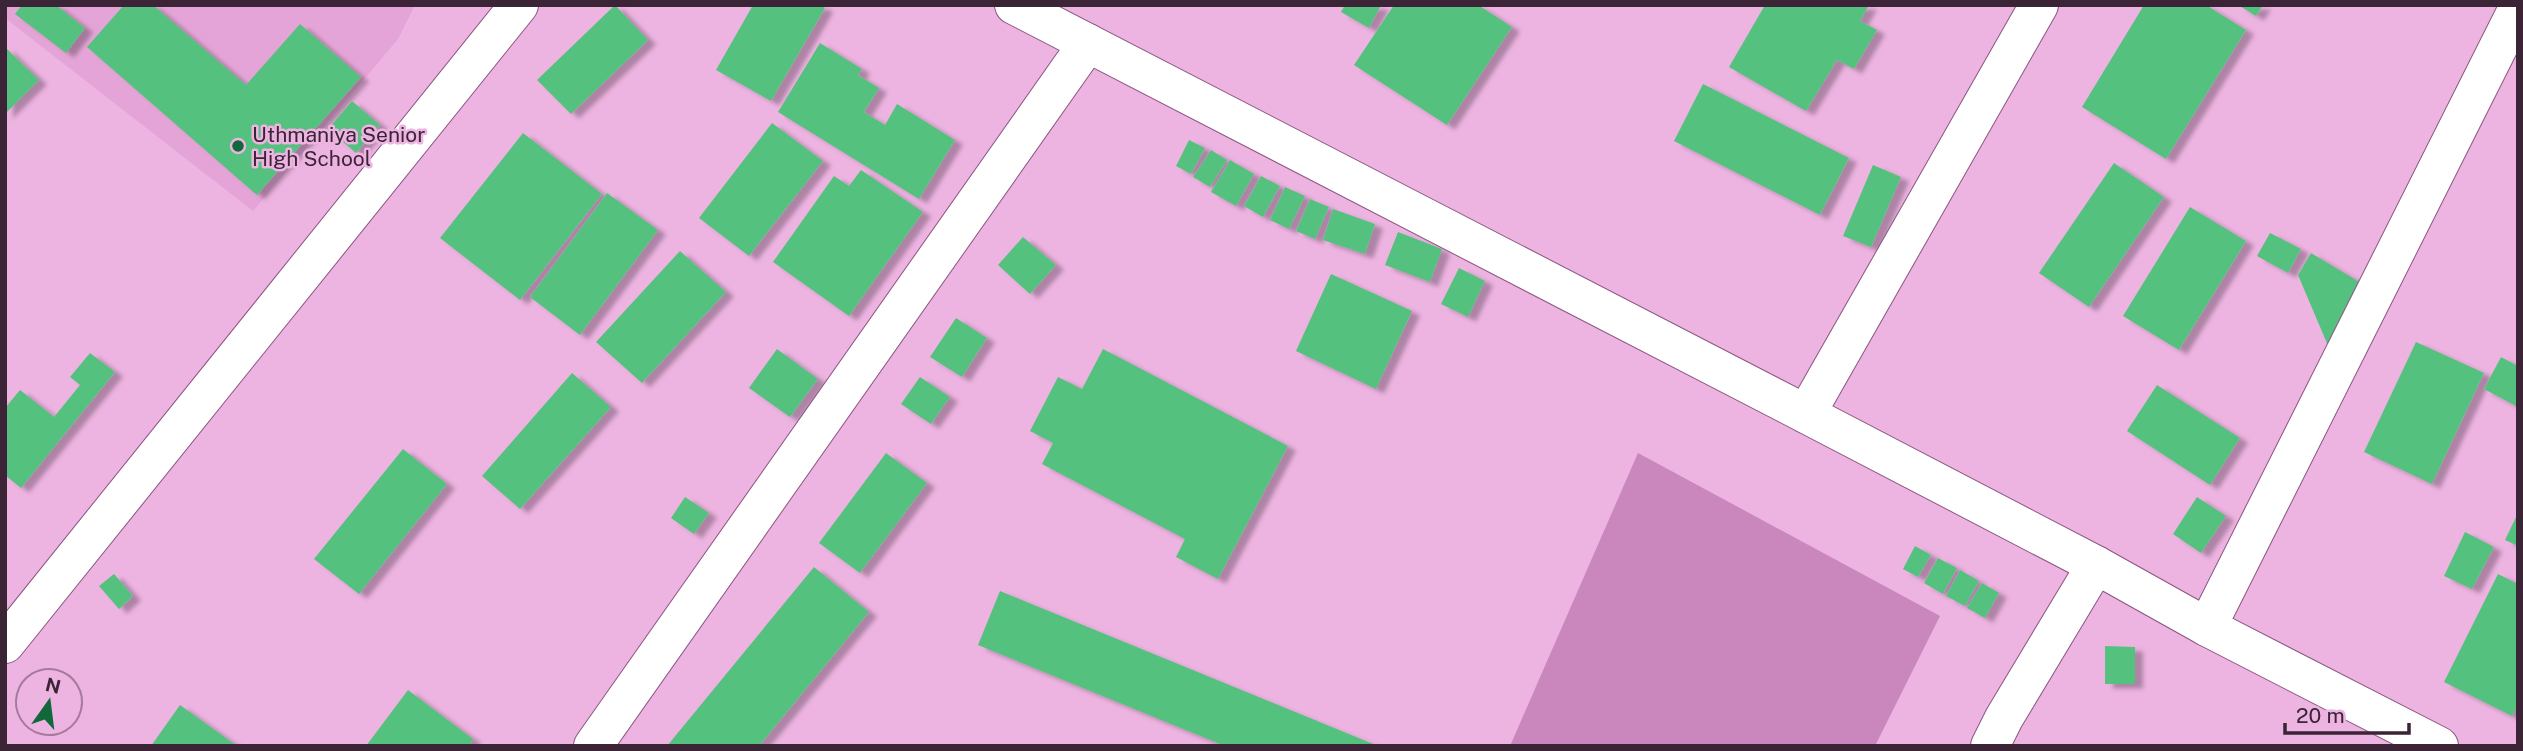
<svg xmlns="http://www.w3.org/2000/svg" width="2523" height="751" font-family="'Public Sans',sans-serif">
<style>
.built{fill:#e4a4d7}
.park{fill:#c987bd}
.building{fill:#55c17e;filter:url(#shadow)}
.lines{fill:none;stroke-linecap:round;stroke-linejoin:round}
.minor-casing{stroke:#8a5680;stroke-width:40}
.minor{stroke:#fff;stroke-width:38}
.poi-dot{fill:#11683a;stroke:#edb3e1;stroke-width:2.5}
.labels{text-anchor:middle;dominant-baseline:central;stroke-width:5;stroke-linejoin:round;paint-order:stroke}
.poi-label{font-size:21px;fill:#3a2436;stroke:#edb3e1;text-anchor:start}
</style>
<defs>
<filter id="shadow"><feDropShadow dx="8" dy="4.5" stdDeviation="2" flood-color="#0004"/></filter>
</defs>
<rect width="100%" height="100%" fill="#edb3e1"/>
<path class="built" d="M5,5H415L398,39L253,211L5,18Z"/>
<path class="park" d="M1638,453L1940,616L1875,746H1510Z"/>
<g class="building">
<path d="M22,5H56L85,28L66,53L15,14Z"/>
<path d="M124,5H153L246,85L300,24L361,77L257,195L87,47Z"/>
<path d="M615,5L648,40L571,114L537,80Z"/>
<path d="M753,5H821L825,8L771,101L716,70Z"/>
<path d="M1345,5H1381L1369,28L1341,12Z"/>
<path d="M1394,5H1478L1512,27L1447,125L1354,65Z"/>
<path d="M1765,5H1869L1860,21L1877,30L1854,69L1837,60L1806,111L1729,67Z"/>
<path d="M2144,5H2206L2246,30L2166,159L2082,107Z"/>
<path d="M2238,5H2263L2256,16Z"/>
<path d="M820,43L862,69L858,75L879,88L864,112L885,125L897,104L955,140L919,199L778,112Z"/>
<path d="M5,47L39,80L5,114Z"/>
<path d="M1703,84L1849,158L1820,215L1674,141Z"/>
<path d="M352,101L380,125L356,153L328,129Z"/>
<path d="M772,123L823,161L749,256L699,218Z"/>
<path d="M523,133L602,194L520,300L440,238Z"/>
<path d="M1189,140L1205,148L1191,174L1176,166Z"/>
<path d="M1211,150L1227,160L1210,187L1193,177Z"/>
<path d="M1230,160L1254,174L1236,206L1211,192Z"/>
<path d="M2114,163L2164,197L2089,307L2039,273Z"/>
<path d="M1873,165L1901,177L1871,247L1843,236Z"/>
<path d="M861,170L923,212L849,316L773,262L834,176L849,186Z"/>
<path d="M1261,176L1280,186L1263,217L1244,206Z"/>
<path d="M1285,187L1305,196L1289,229L1270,220Z"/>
<path d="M607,193L658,230L580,335L530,297Z"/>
<path d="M1310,199L1329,207L1315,239L1296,231Z"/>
<path d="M2190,207L2246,241L2179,350L2123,316Z"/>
<path d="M1333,209L1375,224L1365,254L1323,240Z"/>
<path d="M1398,232L1442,249L1430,282L1385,265Z"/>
<path d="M2270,233L2301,249L2288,273L2257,256Z"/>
<path d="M1023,237L1056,265L1030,294L998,265Z"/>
<path d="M680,251L726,292L642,383L596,342Z"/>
<path d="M2311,253L2366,286L2329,348L2298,275Z"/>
<path d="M1459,268L1485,281L1468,317L1441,304Z"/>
<path d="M1331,274L1412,311L1376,389L1296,351Z"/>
<path d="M956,318L987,338L962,377L930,357Z"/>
<path d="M2416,342L2484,373L2432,484L2364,452Z"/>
<path d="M777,349L818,379L790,417L749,388Z"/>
<path d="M1103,349L1288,446L1218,579L1176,557L1185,539L1042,464L1053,443L1030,431L1058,377L1082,389Z"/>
<path d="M90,353L115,372L21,488L5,475V408L20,390L54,417L80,385L70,377Z"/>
<path d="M2501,357L2518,366V407L2484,389Z"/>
<path d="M572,373L611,407L520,509L482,476Z"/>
<path d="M920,377L950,397L931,424L901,404Z"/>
<path d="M2157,385L2240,438L2210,485L2127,431Z"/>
<path d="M403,449L447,484L359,594L314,559Z"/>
<path d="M886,453L927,483L860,573L819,543Z"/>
<path d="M685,497L709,513L694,534L671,518Z"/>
<path d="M2197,497L2226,516L2201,553L2173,534Z"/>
<path d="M2518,513V546L2505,540Z"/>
<path d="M2465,532L2494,547L2472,589L2444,576Z"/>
<path d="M1915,546L1931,555L1918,577L1903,569Z"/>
<path d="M1938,558L1957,568L1943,594L1924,583Z"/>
<path d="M814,567L869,612L759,746H667Z"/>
<path d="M1960,570L1979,581L1965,606L1946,596Z"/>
<path d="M114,574L133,596L119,609L99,586Z"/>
<path d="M2498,574L2518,584V705L2512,716L2444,682Z"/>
<path d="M1982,583L1999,593L1985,618L1967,608Z"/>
<path d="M1000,591L1378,746H1225L978,645Z"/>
<path d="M2105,646L2135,647V684H2105Z"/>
<path d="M408,690L473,739L469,746H366Z"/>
<path d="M180,705L237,746H151Z"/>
</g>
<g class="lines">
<defs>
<g id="minor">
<path d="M1014,5L1806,414L2096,565L2207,627L2439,746"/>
<path d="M1806,414L2039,5"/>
<path d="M2207,627L2518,8"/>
<path d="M5,644L519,5"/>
<path d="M593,746L1088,43"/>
<path d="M1990,746L2004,718L2096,565"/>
</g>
</defs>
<use href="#minor" class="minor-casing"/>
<use href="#minor" class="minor"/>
</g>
<circle class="poi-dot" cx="238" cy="146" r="7"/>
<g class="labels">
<g class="poi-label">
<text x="252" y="134">Uthmaniya Senior<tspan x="252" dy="24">High School</tspan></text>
</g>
</g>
<rect width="2523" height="751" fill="none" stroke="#3a2436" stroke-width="14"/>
<g transform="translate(49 702) rotate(14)"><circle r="33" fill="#edb3e1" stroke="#a57a9d" stroke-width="2"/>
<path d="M0-5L12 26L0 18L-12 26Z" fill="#11683a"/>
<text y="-10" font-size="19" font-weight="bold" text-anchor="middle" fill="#3a2436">N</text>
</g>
<path d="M2285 723v10h124v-10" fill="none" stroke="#3a2436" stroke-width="3.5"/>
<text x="2296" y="723" font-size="21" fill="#3a2436" stroke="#edb3e1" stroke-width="5" paint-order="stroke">20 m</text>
</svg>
